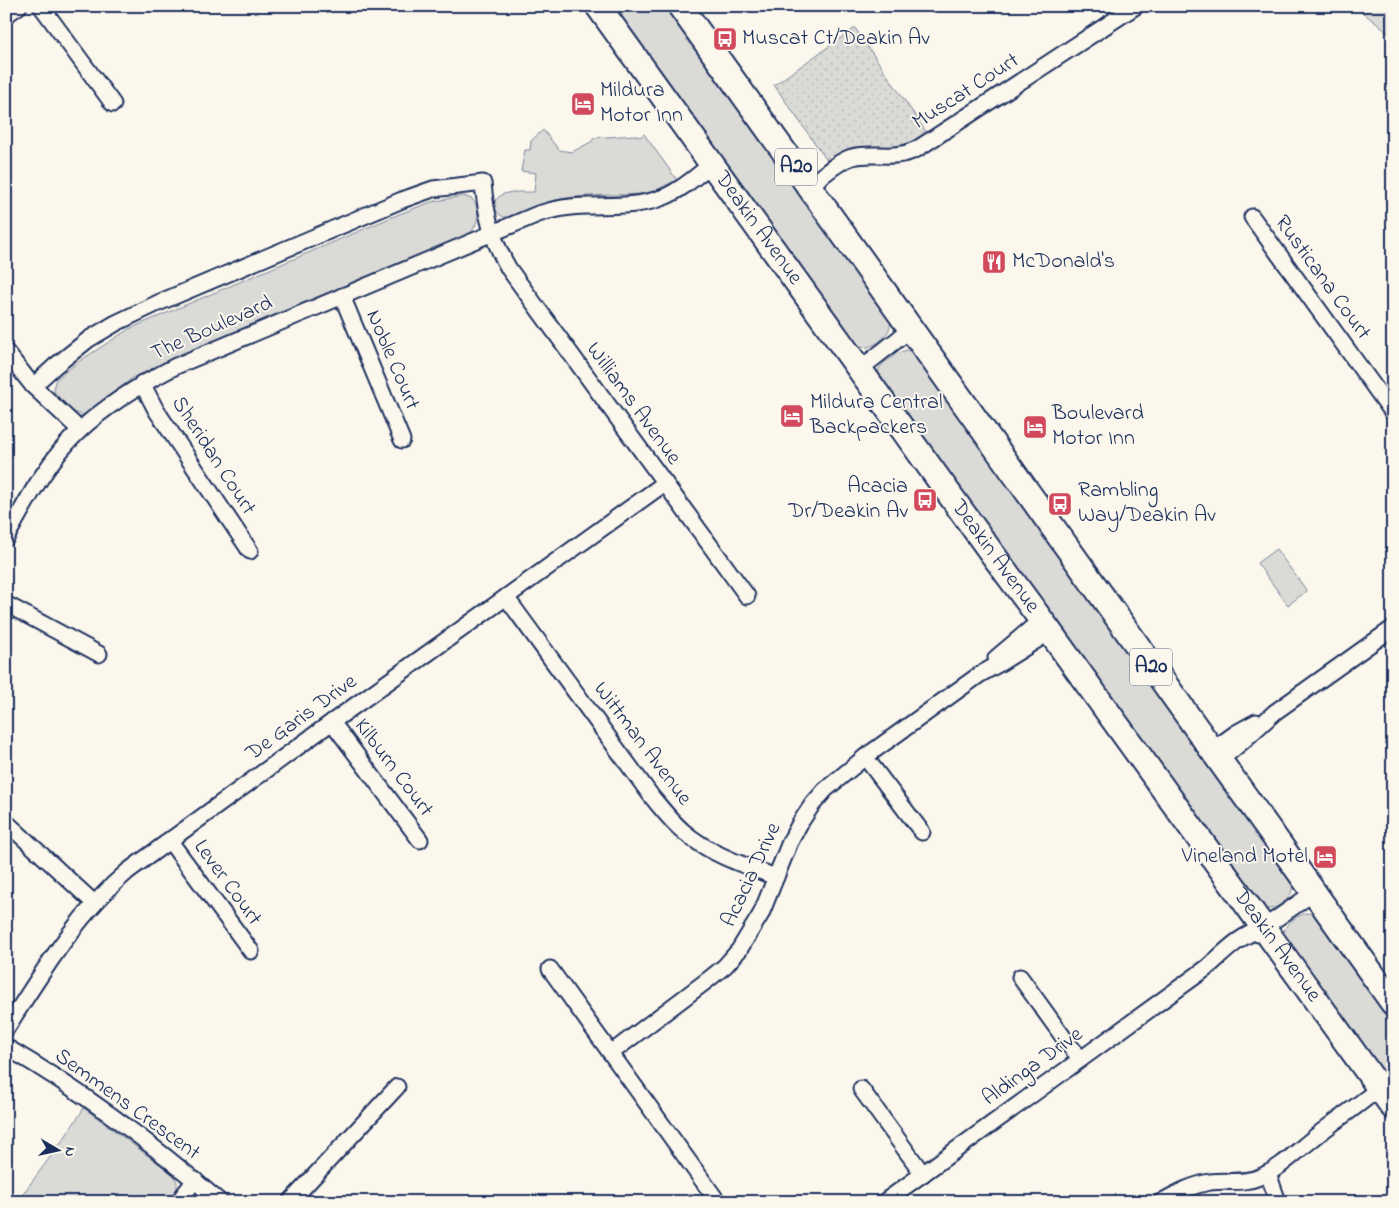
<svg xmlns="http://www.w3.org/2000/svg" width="1399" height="1208" font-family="'Indie Flower',sans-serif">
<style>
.grass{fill:url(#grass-dots);stroke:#7a849a}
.park{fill:#dadad7;stroke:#7a849a}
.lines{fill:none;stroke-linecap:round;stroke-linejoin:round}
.minor-casing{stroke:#1b2f5e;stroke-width:19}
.trunk-casing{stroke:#1b2f5e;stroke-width:28}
.minor{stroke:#fbf7ec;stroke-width:15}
.trunk{stroke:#fbf7ec;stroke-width:24}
.labels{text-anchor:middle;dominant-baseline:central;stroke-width:4;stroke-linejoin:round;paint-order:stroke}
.shield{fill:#fbf7ec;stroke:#5e6b89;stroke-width:1}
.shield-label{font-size:21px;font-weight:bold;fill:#1b2f5e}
.poi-label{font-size:22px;fill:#1b2f5e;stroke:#fbf7ec;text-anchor:start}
.street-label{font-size:22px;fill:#1b2f5e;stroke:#fbf7ec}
</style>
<defs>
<pattern id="grass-dots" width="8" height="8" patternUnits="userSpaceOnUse" patternTransform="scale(1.25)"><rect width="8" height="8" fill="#dadad7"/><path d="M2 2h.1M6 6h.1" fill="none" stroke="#babbbb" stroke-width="1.8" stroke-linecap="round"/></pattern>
</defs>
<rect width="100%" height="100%" fill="#fbf7ec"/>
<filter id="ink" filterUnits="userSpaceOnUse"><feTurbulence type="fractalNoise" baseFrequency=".02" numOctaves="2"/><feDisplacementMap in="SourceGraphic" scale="10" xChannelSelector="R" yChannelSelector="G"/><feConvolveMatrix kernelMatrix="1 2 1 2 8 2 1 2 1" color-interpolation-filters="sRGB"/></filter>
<g filter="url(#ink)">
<path class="grass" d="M855,28L927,133L907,146L890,148L854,147L843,151L828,162L774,85Z"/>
<g class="park">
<path d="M610,6H667L890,318C895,333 872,352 857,347Z"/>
<path d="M1355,6H1393V37Z"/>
<path d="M543,130L559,150L571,152L576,150L591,142L594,138L634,135L640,137L644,134L677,180L652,192L640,194C611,196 580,194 551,201C542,204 511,218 504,217C498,215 496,210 494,205C498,188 520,193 534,192L536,173L521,171L525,150H530L531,141Z"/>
<path d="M463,196L472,199C481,209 479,225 469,234L231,334L134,377L84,415C68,413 46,395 57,378L81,360L129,329L397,215L431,202Z"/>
<path d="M907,350L914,353L1291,880C1298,895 1278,911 1264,909L879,378C878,375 878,371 879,369C881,363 900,351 907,350Z"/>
<path d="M1276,549L1307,591L1288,605L1257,563Z"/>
<path d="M1306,913L1315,914L1318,917L1393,1020V1092L1283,937C1283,925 1295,916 1306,913Z"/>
<path d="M84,1108L174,1175C181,1186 175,1193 167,1202H17L65,1137Z"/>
</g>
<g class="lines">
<defs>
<g id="minor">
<path d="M41,6L113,104"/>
<path d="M6,15L19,6"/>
<path d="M809,186C822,177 836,162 852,157C875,151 893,161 917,149L1136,6"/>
<path d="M1252,217L1393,413"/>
<path d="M342,296L402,440"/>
<path d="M6,352L33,386L80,430"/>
<path d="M860,369L911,329"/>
<path d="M142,383L156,410L250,551"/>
<path d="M33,386L55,366L89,339L116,323L158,303L402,200L433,189L483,183C486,216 492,240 509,269L747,596"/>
<path d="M6,538C27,500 48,460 80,430C108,404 141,384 176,366L538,214C554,209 570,206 587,206C613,205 639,207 664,197C682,190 697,175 712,164"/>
<path d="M506,597L652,797C662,809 672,822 684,832C711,855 744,865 776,877"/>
<path d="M6,604L99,654"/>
<path d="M996,658L1041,620"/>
<path d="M332,722L420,840"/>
<path d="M1211,751L1236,733L1256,722"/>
<path d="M865,757L922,832"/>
<path d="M1219,761L1242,742L1275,712L1393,628"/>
<path d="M6,822L94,903"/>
<path d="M169,840L251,951"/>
<path d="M1258,934L1263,928L1313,893"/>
<path d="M550,969L718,1202"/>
<path d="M1020,977L1069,1045L1081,1059"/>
<path d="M6,1029C42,973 76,915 128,871L332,722L665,483"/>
<path d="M6,1047C82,1091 153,1144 220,1202"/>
<path d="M611,1053L709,979L725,966L739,950L761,914L790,842L800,823L812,805L825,790L865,757L979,675L1002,662L1050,632"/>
<path d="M861,1089L923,1174"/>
<path d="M1268,1173L1278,1202"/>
<path d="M178,1202L195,1180"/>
<path d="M290,1202L397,1087"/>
<path d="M884,1202L1208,967C1227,950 1238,937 1263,928"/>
<path d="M1161,1202C1177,1193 1192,1185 1210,1182C1227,1180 1244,1184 1260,1177C1281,1168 1297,1151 1315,1137C1336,1120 1358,1106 1379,1088"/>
</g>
<g id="trunk">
<path id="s1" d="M598,6L991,552L1050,632L1393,1107"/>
<path d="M680,6L1393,1003"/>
</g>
</defs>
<use href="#minor" class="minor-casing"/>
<use href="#trunk" class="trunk-casing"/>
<use href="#minor" class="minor"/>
<use href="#trunk" class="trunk"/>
</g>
</g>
<defs>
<symbol id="bus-square" viewBox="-11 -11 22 22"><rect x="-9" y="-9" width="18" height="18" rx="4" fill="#d1495b" stroke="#fbf7ec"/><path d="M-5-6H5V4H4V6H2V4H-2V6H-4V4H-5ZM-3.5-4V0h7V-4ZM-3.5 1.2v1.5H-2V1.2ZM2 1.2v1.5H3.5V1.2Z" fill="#fff"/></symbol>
<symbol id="hotel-square" viewBox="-11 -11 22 22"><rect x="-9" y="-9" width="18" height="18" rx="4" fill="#d1495b" stroke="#fbf7ec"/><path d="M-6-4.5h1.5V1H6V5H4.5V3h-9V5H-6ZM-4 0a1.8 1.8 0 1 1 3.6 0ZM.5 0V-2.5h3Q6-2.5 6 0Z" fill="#fff"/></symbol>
<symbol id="restaurant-square" viewBox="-11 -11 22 22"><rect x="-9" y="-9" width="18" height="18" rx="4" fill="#d1495b" stroke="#fbf7ec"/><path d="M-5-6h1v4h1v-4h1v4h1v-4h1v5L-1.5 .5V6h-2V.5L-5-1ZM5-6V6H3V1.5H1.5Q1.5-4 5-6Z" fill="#fff"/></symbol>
</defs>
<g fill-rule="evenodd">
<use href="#bus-square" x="711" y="25" width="28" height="28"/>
<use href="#hotel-square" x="569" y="90" width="28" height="28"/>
<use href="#restaurant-square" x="980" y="248" width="28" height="28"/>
<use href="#hotel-square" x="778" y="402" width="28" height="28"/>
<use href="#hotel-square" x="1021" y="413" width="28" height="28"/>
<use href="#bus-square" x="911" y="486" width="28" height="28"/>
<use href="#bus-square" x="1046" y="490" width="28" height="28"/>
<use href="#hotel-square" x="1311" y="843" width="28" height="28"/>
</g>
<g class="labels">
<g class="shield">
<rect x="775" y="148.5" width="42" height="37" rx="4"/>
<rect x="1130" y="648.5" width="42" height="37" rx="4"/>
</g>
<g class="shield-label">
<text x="796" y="167">A20</text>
<text x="1151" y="667">A20</text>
</g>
<g class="poi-label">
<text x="742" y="39">Muscat Ct/Deakin Av</text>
<text x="600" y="91">Mildura<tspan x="600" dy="25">Motor Inn</tspan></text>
<text x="1012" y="262">McDonald's</text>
<text x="810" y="403">Mildura Central<tspan x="810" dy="25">Backpackers</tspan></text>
<text x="1052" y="414">Boulevard<tspan x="1052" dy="25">Motor Inn</tspan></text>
<text x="908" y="487" text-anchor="end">Acacia<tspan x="908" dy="25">Dr/Deakin Av</tspan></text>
<text x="1078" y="491">Rambling<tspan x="1078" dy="25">Way/Deakin Av</tspan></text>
<text x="1308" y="857" text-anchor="end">Vineland Motel</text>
</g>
<g class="street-label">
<text transform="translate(966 92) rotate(-33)">Muscat Court</text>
<text stroke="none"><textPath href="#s1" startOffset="274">Deakin Avenue</textPath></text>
<text transform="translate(1322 278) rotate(54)">Rusticana Court</text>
<text transform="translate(212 329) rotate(-24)">The Boulevard</text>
<text transform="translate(392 360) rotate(67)">Noble Court</text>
<text transform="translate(633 404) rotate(54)">Williams Avenue</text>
<text transform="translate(213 456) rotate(57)">Sheridan Court</text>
<text stroke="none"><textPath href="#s1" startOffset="679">Deakin Avenue</textPath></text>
<text transform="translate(302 718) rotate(-36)">De Garis Drive</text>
<text transform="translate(642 744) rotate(53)">Wittman Avenue</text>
<text transform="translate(393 768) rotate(53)">Kilburn Court</text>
<text transform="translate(752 875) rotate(-65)">Acacia Drive</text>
<text transform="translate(227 883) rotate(54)">Lever Court</text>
<text stroke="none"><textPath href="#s1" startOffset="1159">Deakin Avenue</textPath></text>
<text transform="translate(1033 1067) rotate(-36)">Aldinga Drive</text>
<text transform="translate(127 1105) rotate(36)">Semmens Crescent</text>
</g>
</g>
<rect width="1399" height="1208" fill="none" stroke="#fbf7ec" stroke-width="25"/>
<rect x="12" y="12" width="1374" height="1183" fill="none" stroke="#1b2f5e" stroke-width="2" filter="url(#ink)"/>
<g transform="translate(58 1150) rotate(99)" stroke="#fbf7ec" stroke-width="4" paint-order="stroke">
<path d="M0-4L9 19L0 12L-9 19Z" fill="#1b2f5e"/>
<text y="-8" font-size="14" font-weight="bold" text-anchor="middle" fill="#1b2f5e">N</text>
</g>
</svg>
